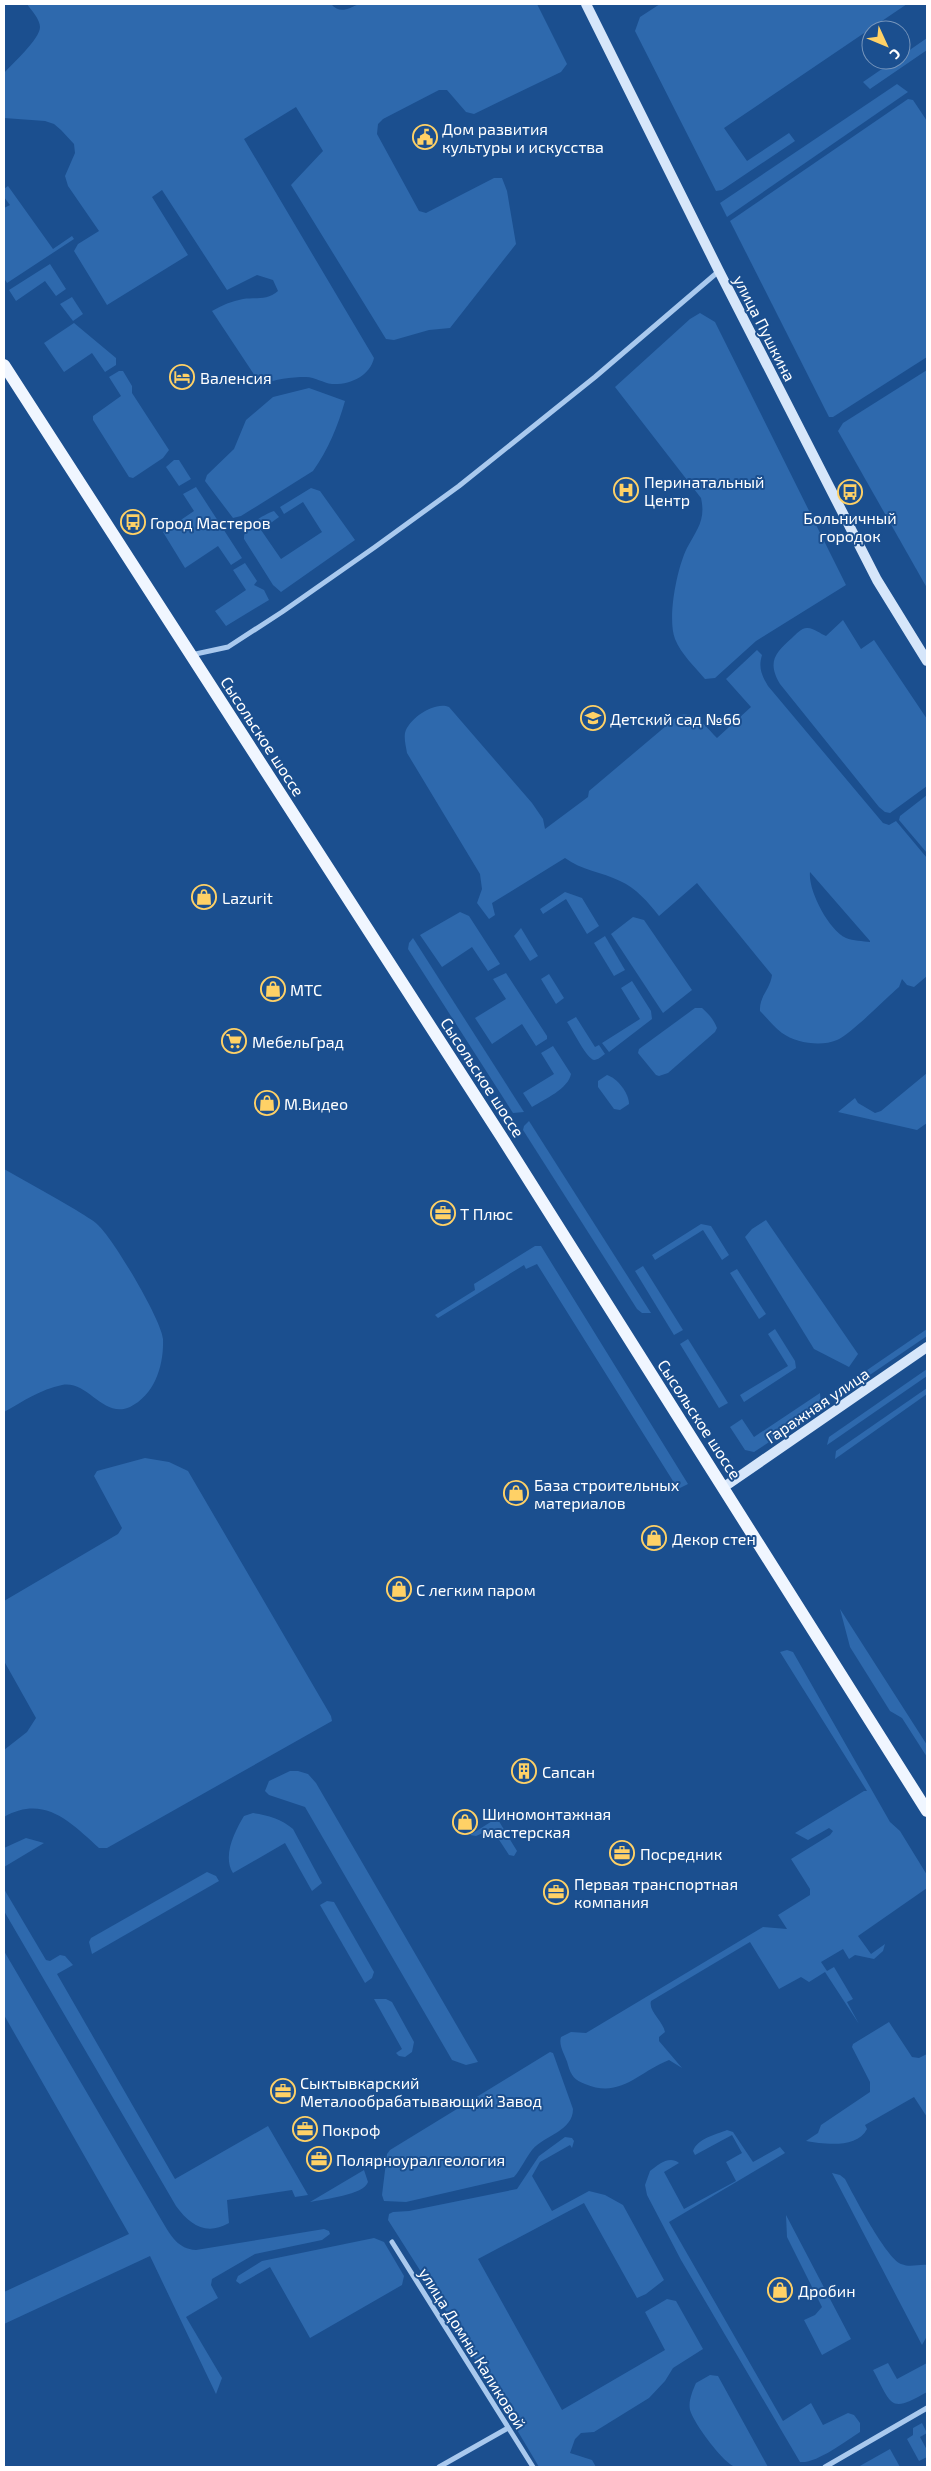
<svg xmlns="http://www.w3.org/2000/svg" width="931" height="2471" font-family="'Exo 2',sans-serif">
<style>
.green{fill:#2e69ad;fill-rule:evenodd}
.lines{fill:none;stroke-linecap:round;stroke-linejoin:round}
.street{stroke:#a9c9ee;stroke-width:5}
.secondary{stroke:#d6e6fa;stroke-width:10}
.primary{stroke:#f0f6ff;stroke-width:12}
.labels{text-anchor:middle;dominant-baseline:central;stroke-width:4;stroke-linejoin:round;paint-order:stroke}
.poi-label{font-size:16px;fill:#fff;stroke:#1b4f8f;text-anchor:start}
.street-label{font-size:16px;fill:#fff;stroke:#1b4f8f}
</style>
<rect width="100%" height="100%" fill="#1b4f8f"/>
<g class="green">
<path d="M27,4H331C340,14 348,9 359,4H537L567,64L561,72L474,114L466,112L447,90H439L383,119L378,124L377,134L419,211L426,213L494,178H502L507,191L516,244L450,328L429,330L394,340L386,339L291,185L323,151L296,107L244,139L374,358C370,376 350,385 332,384C323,383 315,377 306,377C290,377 276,379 261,385L212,311C222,305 232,301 243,299C256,297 267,301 278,291L273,280L257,275L227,290L162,190L152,197L188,255L107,305L74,251L78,244L99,231L68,186L65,176L75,153L74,144L61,130L54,124L45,121L4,118V73C12,64 40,39 40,27C40,19 31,10 27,4Z"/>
<path d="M660,4H907L724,128L747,161L789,133L795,141L722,190L716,191L635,31L640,17Z"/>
<path d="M927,38V50L870,89L863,82L895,60H901V56Z"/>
<path d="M897,84L908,92L727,217L720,203Z"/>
<path d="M908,99L913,100L927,121V357L833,417H829L730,221Z"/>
<path d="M8,186L53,249L72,236L74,239L7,283L4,278V208L10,205L4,197V189Z"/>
<path d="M50,264L66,289L56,296L45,281L16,301L9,290Z"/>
<path d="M72,297L83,314L73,321L60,304Z"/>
<path d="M700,313L715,322L846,585L756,641L715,678L705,679C695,667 681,654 675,639C667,618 677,568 687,548C697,529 706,520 701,498L615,387L690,319Z"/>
<path d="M74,323L116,358V365L105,372L92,353L64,372L44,343Z"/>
<path d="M927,370V588L838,431L843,423Z"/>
<path d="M119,371H123L132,386V393L169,450L163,458L133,478L129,477L93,420V416L121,396L109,377Z"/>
<path d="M309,388L345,401C338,426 328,450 313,471L241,516L233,518L205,481L207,475L234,449L246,420L273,397Z"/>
<path d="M174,460H179L191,479L179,486L166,467Z"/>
<path d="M196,487L242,558L231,565L218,546L185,568L163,532L194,511L183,494Z"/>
<path d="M311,488L320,491L355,540L281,592L273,585L244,539C243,526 263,515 274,511L279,517L261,530L281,559L322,532L303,502L284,514L280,507Z"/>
<path d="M245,563L257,581L254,585L264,590L269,600L226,626L215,611L246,590L233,570Z"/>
<path d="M843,620L861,649L874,640L927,719V786L890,813L885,812L879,807L780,684C767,662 775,653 792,638C796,634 802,627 808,628C813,628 821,634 826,636Z"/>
<path d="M757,650L762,655C758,668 762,676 768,686L883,823L889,825L896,821L927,858V976L914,987L907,985L902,979L899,987C886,998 850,1035 837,1040C821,1047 796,1043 782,1033C774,1027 767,1018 760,1011C759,996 770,990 772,975L697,883L659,916C649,903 635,887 620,881C602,872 581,870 565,858L492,903L495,915L489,919L477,903L482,889L480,874L407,753C406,746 404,740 405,733C409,718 435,701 449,707L532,803L543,819L545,829L588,797L589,791L679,715C696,711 707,728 717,738L751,707L726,679ZM810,872L870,941V942C863,941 853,941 846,938C828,929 808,890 810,872Z"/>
<path d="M927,795V853L899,820L900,816Z"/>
<path d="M565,892L582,898L599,926L587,934L566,899L543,914L540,909Z"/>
<path d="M460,912L469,916L500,964L488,971L472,947L442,967L420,935Z"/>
<path d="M633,917L644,920L692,990L663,1013L611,934Z"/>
<path d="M521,928L538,956L530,961L514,936Z"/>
<path d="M605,936L625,970L614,976L594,943Z"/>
<path d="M413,938L524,1112L513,1113L408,949L409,943Z"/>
<path d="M506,973L547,1036V1039L536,1046L522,1024L492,1044L475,1018L506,999L493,979Z"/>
<path d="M549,974L564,998L556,1004L541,979Z"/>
<path d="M632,981L651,1011L652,1019L609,1052L602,1043L640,1019L621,988Z"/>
<path d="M695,1008H702C709,1014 714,1020 717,1028L715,1032L668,1073L659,1076L656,1075L638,1053L639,1049Z"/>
<path d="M576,1017L595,1047L599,1045L605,1054C602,1056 598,1060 594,1060C587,1059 572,1029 567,1022Z"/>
<path d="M553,1046L571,1074C568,1089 545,1099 532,1107L523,1093L554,1074L541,1053Z"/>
<path d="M927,1073V1123L917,1130L838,1112L855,1098L858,1103L875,1113L881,1111Z"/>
<path d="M607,1075C617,1078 629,1093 629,1104L620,1110L614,1109L598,1087V1081Z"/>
<path d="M529,1121L651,1313H642L637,1309L523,1130L524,1126Z"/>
<path d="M4,1169C28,1183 53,1196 76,1210C83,1215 92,1219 98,1225C114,1240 161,1319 163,1339C164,1365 155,1395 130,1407C103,1419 88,1380 62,1385C41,1389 22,1402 4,1412Z"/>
<path d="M766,1220L858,1354L849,1367L814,1349L745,1237L752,1229Z"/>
<path d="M701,1224L711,1226L729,1255L722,1260L703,1230L655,1260L652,1255Z"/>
<path d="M535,1246H541L688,1484L678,1489L537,1264L526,1269L524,1265L438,1318L435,1315L475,1290L474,1284Z"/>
<path d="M643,1266L683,1330L674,1335L635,1271Z"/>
<path d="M737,1269L766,1314L759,1319L730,1273Z"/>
<path d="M775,1329L795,1361L796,1368L744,1402L740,1395L788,1366L768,1334Z"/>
<path d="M927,1329V1336L858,1383H853L854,1379Z"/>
<path d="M688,1339L728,1403L719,1408L680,1344Z"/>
<path d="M927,1369V1376L827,1445L829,1437Z"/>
<path d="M927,1388V1394L835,1459L836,1451Z"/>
<path d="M820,1393L821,1406L818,1410L754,1452L745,1450L730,1427L742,1419L754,1437Z"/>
<path d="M145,1458L169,1462L188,1471L331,1716L332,1721L107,1848H99C71,1823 45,1794 4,1817V1750L27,1732L36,1718L4,1661V1601L118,1534L122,1528L94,1476L97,1471Z"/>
<path d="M840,1609L927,1745V1757L902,1718L890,1711L850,1647Z"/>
<path d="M787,1650L793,1652L890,1822L900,1831L927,1875V1888L858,1936L871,1954L885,1944L883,1951L874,1959L855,1955L849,1959L843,1949L821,1962L827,1971L834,1967L853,1999L847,2002L859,2024L825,1972L809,1982L801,1977L779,1989L750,1942L651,2001C648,2011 663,2021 665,2032L659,2037V2041L682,2068L669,2060C638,2072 621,2099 585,2084C575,2080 571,2076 568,2065C566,2056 558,2046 561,2037L571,2032L586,2033L763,1927L787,1929L778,1915L810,1895V1889L791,1859L830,1835L833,1831L829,1828L808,1840L795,1833L864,1791H867L780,1652Z"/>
<path d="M298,1771L308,1774L316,1783L478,2062L466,2065L452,2060L305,1807L269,1795L265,1791L269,1781L290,1771Z"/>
<path d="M253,1813C267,1815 282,1819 293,1829L322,1883L312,1891L285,1843L233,1873C222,1856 235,1831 244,1816Z"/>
<path d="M497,1818L517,1851L514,1856L509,1855L492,1829L476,1836L470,1835Z"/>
<path d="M26,1838L44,1843L4,1867V1848Z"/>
<path d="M207,1872L216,1876L219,1881L92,1954L89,1942L91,1938Z"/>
<path d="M4,1889L46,1960L50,1961L60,1955L65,1956L73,1965L57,1974L175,2179L268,2126L308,2195L295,2197L292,2190L227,2200L229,2223C206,2236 190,2225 176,2206L4,1911Z"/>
<path d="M327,1901L334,1902L374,1972L372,1978L365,1983L320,1905Z"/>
<path d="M4,1951L162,2221C171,2236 178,2249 196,2250L324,2229L329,2231L330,2234L322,2240L255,2254L212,2279L211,2285L218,2298L186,2317L222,2378L216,2394L150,2256L4,2324V2292L129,2234L4,2015Z"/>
<path d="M374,1999H386L392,2002L414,2042L412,2052L405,2057L399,2056L396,2053L402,2049Z"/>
<path d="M889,2022L912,2057L919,2058L927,2054V2117L914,2097L865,2125L867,2129C857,2149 824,2144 806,2141L818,2133L821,2125L870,2092V2082L852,2047L853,2044Z"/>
<path d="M550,2052L553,2053L573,2109C573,2131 545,2135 532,2150C525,2159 521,2169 514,2177L406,2202L384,2201L382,2195L387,2154L390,2150Z"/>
<path d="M727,2130L733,2132L753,2162L780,2147L785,2153L669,2222L783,2421L811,2403L823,2425L848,2413L854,2415L860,2423V2432C846,2441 816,2464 800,2462L681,2260L647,2195L645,2185L650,2171C658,2165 669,2155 679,2163L664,2172L684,2209L736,2181L726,2162L742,2153L732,2135L695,2155L693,2151C698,2138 715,2135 727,2130Z"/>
<path d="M565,2137L572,2138L574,2141L572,2148L570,2145L540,2162L532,2176L552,2211L589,2191L605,2195L623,2205L664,2280L646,2294L637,2298L584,2203L478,2259L562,2410L665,2350L645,2312L667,2299L676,2301L703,2349L673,2368L665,2381L649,2398L594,2432L581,2433L575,2439L570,2453L592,2460L596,2467H539L451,2319L388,2220L389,2214L393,2212L409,2211L517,2189L539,2156Z"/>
<path d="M364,2170L368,2182C364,2195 324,2199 310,2202Z"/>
<path d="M832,2173L840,2175L845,2179C854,2196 886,2258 901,2264C911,2268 918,2264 927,2265V2336L922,2345Z"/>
<path d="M786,2215L851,2339L822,2355L804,2320L815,2315L822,2307L787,2237Z"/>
<path d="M374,2238L384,2242L404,2276L402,2285L310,2338L270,2267L240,2284L236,2281L238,2276L262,2261Z"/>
<path d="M888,2363L897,2379L927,2363V2392C889,2414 892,2405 873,2370Z"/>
<path d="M710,2375L718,2376L768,2467C758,2467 746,2469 736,2467C724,2465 693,2422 690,2410C688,2401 693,2390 696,2383Z"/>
<path d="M922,2423L927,2433L920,2437L927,2450V2457L919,2461L907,2439L913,2435V2428Z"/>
<path d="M890,2449L900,2467H858Z"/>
</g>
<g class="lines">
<g class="street">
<path d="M191,655L228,647L282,612L375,547L459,486L595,377L719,271"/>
<path d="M392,2242L533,2467"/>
<path d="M439,2467L508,2428"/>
<path d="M825,2467L927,2408"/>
</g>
<g class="secondary">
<path d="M586,4L719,271L877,580L927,661"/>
<path d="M724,1487L927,1347"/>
</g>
<path class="primary" d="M4,365L501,1136L927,1811"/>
</g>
<defs>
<symbol id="civic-ring" viewBox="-11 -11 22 22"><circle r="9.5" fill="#1b4f8f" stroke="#ffd166" stroke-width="1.5"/><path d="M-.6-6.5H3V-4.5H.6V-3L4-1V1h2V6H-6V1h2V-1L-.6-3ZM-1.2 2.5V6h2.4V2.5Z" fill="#ffd166"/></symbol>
<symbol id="hotel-ring" viewBox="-11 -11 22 22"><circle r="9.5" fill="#1b4f8f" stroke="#ffd166" stroke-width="1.5"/><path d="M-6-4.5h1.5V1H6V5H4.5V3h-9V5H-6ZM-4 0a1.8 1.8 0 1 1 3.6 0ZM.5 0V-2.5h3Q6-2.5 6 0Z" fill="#ffd166"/></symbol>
<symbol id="hospital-ring" viewBox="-11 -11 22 22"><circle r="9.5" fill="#1b4f8f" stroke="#ffd166" stroke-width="1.5"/><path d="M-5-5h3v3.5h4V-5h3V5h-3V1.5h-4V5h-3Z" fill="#ffd166"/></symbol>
<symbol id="bus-ring" viewBox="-11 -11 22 22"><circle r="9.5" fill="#1b4f8f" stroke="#ffd166" stroke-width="1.5"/><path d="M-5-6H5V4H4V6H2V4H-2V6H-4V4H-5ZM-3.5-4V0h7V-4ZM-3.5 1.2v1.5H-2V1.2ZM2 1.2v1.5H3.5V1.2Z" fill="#ffd166"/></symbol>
<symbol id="school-ring" viewBox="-11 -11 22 22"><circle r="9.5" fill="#1b4f8f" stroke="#ffd166" stroke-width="1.5"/><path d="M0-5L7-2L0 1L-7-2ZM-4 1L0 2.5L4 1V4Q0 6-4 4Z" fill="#ffd166"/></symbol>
<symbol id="shop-ring" viewBox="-11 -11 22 22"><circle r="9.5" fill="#1b4f8f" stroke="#ffd166" stroke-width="1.5"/><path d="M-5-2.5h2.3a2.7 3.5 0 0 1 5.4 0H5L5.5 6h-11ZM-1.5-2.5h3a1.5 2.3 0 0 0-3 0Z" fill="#ffd166"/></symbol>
<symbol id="supermarket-ring" viewBox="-11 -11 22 22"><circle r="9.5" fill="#1b4f8f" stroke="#ffd166" stroke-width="1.5"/><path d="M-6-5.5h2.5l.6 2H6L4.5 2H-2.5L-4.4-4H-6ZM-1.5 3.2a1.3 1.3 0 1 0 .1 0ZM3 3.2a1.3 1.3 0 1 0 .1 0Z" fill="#ffd166"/></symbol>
<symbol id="office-ring" viewBox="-11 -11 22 22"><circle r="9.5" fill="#1b4f8f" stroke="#ffd166" stroke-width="1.5"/><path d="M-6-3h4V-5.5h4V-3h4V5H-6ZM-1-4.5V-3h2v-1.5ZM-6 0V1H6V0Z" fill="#ffd166"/></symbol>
<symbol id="building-ring" viewBox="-11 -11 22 22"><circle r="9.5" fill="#1b4f8f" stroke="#ffd166" stroke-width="1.5"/><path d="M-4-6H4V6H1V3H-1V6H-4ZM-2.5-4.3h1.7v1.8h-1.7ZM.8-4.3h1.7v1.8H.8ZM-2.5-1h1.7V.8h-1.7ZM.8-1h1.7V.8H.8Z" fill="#ffd166"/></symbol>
</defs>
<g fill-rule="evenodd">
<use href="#civic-ring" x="411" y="123" width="28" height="28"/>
<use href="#hotel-ring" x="168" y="363" width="28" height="28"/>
<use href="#hospital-ring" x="612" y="476" width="28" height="28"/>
<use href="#bus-ring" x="836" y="478" width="28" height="28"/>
<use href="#bus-ring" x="119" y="508" width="28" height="28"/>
<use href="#school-ring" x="579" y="704" width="28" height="28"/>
<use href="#shop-ring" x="190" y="883" width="28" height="28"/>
<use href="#shop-ring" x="259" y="975" width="28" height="28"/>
<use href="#supermarket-ring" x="220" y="1027" width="28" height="28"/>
<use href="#shop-ring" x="253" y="1089" width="28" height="28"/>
<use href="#office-ring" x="429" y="1199" width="28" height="28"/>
<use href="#shop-ring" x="502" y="1479" width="28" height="28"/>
<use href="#shop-ring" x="640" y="1524" width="28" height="28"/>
<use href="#shop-ring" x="385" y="1575" width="28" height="28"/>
<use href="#building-ring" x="510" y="1757" width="28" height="28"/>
<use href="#shop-ring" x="451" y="1808" width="28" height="28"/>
<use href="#office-ring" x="608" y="1839" width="28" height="28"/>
<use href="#office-ring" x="542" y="1878" width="28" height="28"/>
<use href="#office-ring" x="269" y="2077" width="28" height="28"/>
<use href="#office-ring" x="291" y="2115" width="28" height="28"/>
<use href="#office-ring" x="305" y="2145" width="28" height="28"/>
<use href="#shop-ring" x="766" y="2276" width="28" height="28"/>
</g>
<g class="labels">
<g class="poi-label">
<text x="442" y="128">Дом развития<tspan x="442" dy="18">культуры и искусства</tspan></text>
<text x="200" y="377">Валенсия</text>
<text x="644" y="481">Перинатальный<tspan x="644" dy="18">Центр</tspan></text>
<text x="850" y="517" text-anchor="middle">Больничный<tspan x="850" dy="18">городок</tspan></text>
<text x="150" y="522">Город Мастеров</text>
<text x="610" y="718">Детский сад №66</text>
<text x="222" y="897">Lazurit</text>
<text x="290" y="989">МТС</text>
<text x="252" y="1041">МебельГрад</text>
<text x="284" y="1103">М.Видео</text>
<text x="460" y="1213">Т Плюс</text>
<text x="534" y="1484">База строительных<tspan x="534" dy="18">материалов</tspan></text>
<text x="672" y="1538">Декор стен</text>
<text x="416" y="1589">С легким паром</text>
<text x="542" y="1771">Сапсан</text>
<text x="482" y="1813">Шиномонтажная<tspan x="482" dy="18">мастерская</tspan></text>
<text x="640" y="1853">Посредник</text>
<text x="574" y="1883">Первая транспортная<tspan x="574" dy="18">компания</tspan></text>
<text x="300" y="2082">Сыктывкарский<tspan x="300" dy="18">Металообрабатывающий Завод</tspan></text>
<text x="322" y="2129">Покроф</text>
<text x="336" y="2159">Полярноуралгеология</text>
<text x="798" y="2290">Дробин</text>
</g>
<g class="street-label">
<text transform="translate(765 328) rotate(63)">улица Пушкина</text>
<text transform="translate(263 736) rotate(57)">Сысольское шоссе</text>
<text transform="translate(483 1077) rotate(57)">Сысольское шоссе</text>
<text transform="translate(817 1405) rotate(-34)">Гаражная улица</text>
<text transform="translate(700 1419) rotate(57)">Сысольское шоссе</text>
<text transform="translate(473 2348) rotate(58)">улица Домны Каликовой</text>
</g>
</g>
<rect width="931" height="2471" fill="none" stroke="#ffffff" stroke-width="10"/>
<g transform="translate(886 45) rotate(134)"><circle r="24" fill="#1b4f8f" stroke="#7695bc"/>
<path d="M0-4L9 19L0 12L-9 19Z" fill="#ffd166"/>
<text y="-8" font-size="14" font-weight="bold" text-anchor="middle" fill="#ffffff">С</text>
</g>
</svg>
